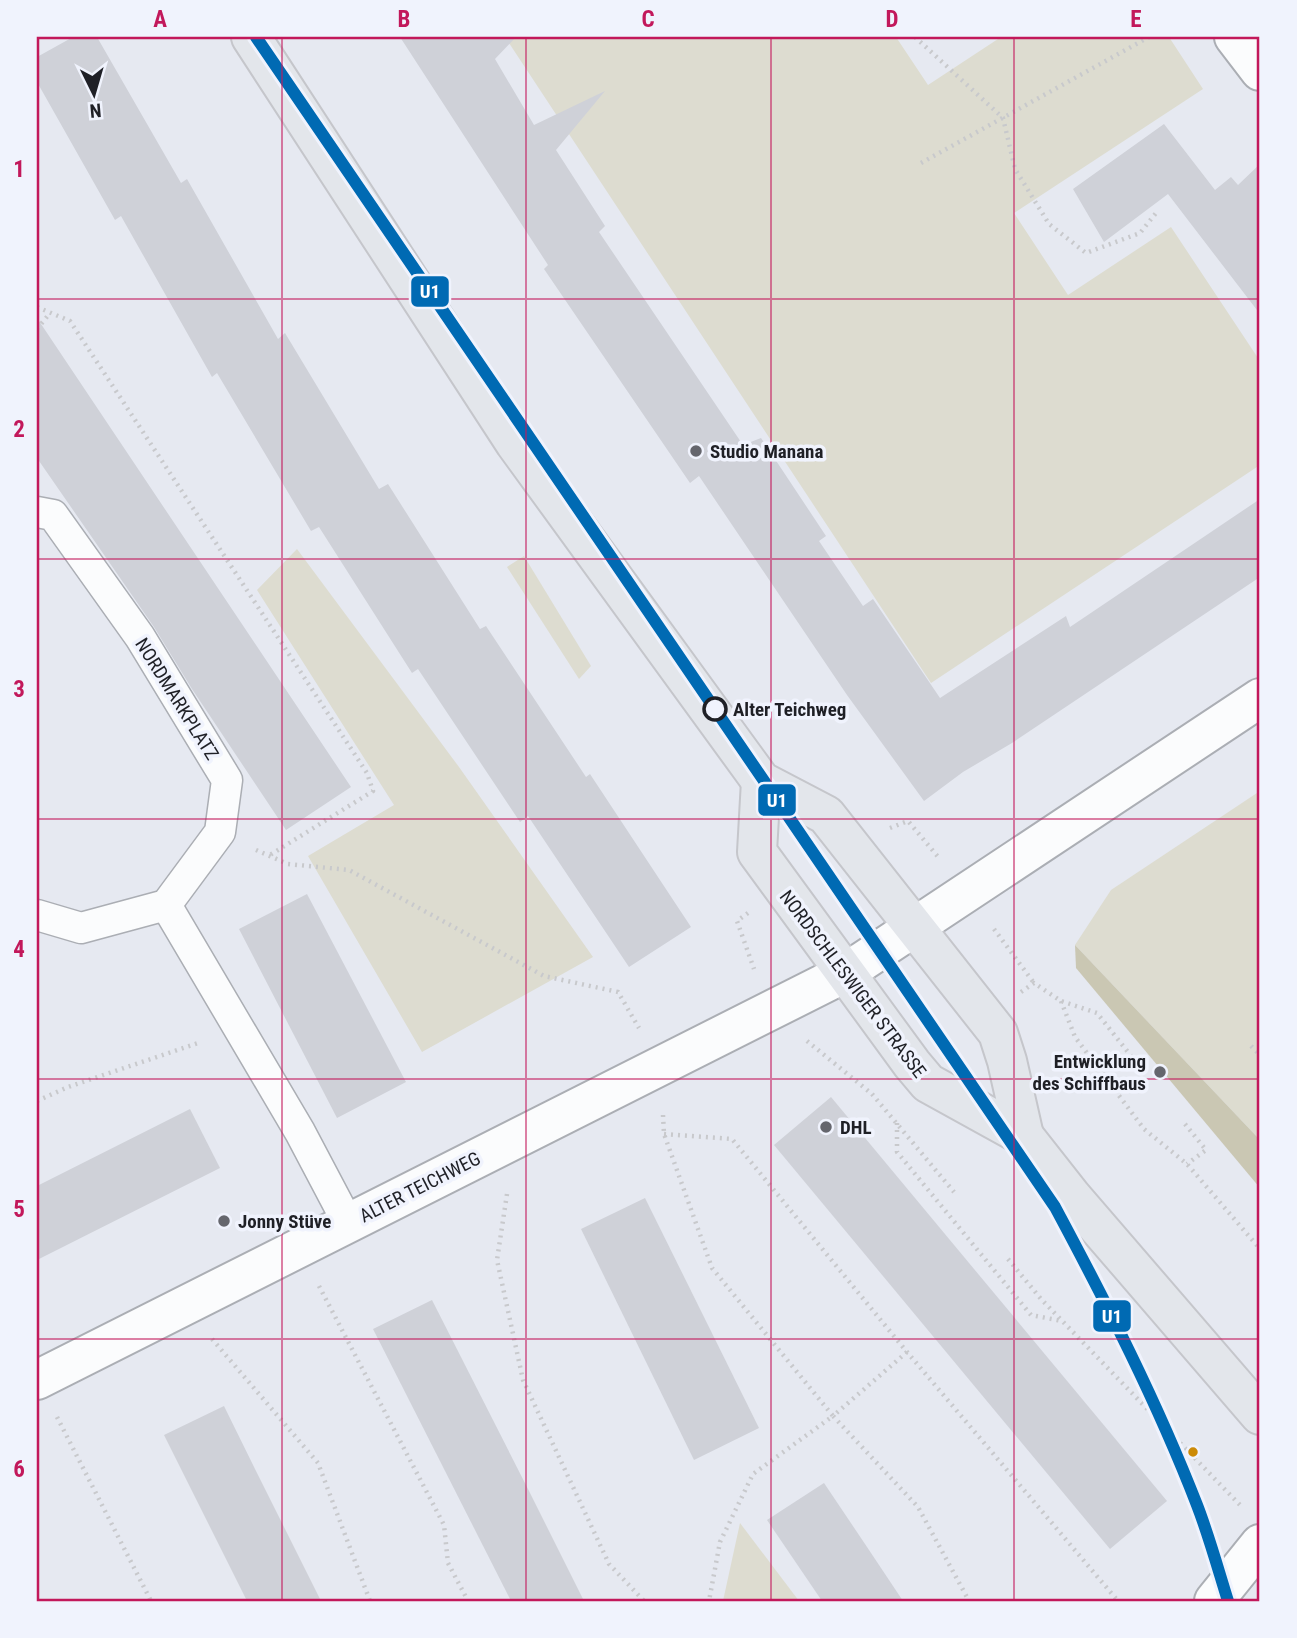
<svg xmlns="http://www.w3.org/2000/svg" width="1297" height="1638" font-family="'Roboto Condensed',sans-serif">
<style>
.green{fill:#dddcd0}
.forest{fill:#cac7b3}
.building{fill:#cfd1d8}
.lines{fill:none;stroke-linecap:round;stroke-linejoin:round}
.service-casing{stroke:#abaeb4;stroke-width:33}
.minor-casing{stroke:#abaeb4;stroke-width:42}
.tertiary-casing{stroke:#abaeb4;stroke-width:42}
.primary-casing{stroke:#c5c6cb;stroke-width:42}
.path{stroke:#c8c9cc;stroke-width:4.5;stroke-dasharray:2 5;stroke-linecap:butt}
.service{stroke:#fbfcfd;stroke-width:30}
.minor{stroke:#fbfcfd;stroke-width:38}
.tertiary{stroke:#fbfcfd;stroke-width:38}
.primary{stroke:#e3e6eb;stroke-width:38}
.metro-1-casing{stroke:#f0f3fd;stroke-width:18}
.metro-1{stroke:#006ab3;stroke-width:12}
.grid{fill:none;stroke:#c2185b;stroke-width:2;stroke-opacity:0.55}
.poi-dot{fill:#65666d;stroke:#f0f3fd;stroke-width:2.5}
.stop-dot{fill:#f0f3fd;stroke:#1f2026;stroke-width:3.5}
.bus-dot{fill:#cc8b08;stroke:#f0f3fd;stroke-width:2.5}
.labels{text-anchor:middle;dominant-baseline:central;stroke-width:7;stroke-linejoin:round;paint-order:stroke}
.poi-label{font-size:19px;font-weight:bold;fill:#1f2026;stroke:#f0f3fd;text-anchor:start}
.street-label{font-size:19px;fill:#1f2026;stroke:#f0f3fd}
.stop-label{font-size:19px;font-weight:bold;fill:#1f2026;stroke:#f0f3fd;text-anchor:start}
.line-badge{stroke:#f0f3fd;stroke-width:2.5}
.badge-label{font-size:19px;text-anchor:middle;font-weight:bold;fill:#fff}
.neatline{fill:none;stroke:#c2185b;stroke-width:2.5}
.grid-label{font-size:23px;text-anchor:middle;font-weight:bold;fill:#c2185b}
</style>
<rect width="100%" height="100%" fill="#e6e9f1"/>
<g class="green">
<path d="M505,37H896L928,85L1001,37H1169L1203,89L1014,213L1068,295L1171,227L1260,361V465L931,683Z"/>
<path d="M297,549L459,767L593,957L422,1052L308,856L394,805L257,590Z"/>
<path d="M524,556L591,666L579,679L507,567Z"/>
<path d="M1260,791V1140L1075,945L1111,890Z"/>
<path d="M740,1523L799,1601H723Z"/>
</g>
<path class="forest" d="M1075,945L1260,1140V1188L1076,968Z"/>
<g class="building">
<path d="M73,37H97L181,183L187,179L278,339L285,333L379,489L388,484L480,629L486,626L586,777L590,774L691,927L629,967L528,816L520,822L418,669L412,673L319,527L311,531L217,373L212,377L121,216L115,220L37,82V57Z"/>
<path d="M400,37H516L495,59L534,125L605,91L556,150L605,226L599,232L743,445L761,438L826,536L819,541L863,606L873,599L940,698L1066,616L1070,627L1260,499V577L1012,743L963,772L924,801L847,695L699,476L690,483L544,269L548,265Z"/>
<path d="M1164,124L1215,190L1231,177L1238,185L1260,164V314L1168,194L1104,242L1073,189Z"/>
<path d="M37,318L351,787L286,830L192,689L154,627L37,458Z"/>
<path d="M307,894L406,1082L337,1118L239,929Z"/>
<path d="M831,1097L1167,1501L1110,1549L774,1145Z"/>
<path d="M190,1109L220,1168L37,1260V1186Z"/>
<path d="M645,1198L759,1428L694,1460L581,1229Z"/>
<path d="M432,1300L530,1493L584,1601H511L373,1329Z"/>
<path d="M224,1406L255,1469L321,1601H247L164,1435Z"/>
<path d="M824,1483L865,1544L903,1601H822L767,1520Z"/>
</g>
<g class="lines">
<defs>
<g id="service">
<path d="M37,512L53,515L140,637L227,780L220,832L166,905L81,928L37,915"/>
<path d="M166,905L300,1132L348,1223"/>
</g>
<g id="minor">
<path d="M1234,37L1260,71"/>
<path d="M1214,1601L1260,1544"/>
</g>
<path id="tertiary" d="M37,1380L845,973L1260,698"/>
<g id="primary">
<path d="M251,37L515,443L761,781L826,815L998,1033L1007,1061L1024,1136"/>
<path d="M761,781L757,852L912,1064L928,1083L1024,1136L1072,1197L1260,1415"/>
</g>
</defs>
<use href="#service" class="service-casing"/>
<use href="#minor" class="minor-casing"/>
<use href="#tertiary" class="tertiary-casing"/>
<use href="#primary" class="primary-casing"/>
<g class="path">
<path d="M915,37L1003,118L1015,169L1049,224L1086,253L1140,233L1156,213"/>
<path d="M921,163L1149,37"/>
<path d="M37,307L70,321L367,773L373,791L270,855"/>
<path d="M37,329L50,313"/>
<path d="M890,828L908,821L939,858"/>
<path d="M256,850L288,864L349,870L544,976L618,992L639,1028"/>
<path d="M748,913L737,921L754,969"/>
<path d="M994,929L1034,983"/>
<path d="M1021,992L1034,983L1061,1001L1097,1013L1143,1071"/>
<path d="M1061,1001L1075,1037L1144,1129L1187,1164L1260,1249"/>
<path d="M807,1041L872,1094"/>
<path d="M1251,1046L1260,1055"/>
<path d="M872,1094L954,1192"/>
<path d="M37,1101L68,1087L201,1042"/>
<path d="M663,1115L664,1134L712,1268L833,1416L753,1474L720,1542L709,1601"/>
<path d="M897,1123V1152L1031,1315L1062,1321"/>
<path d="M1185,1124L1206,1150L1187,1164"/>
<path d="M664,1134L732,1139L907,1352L1118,1601"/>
<path d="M507,1194L497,1260L523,1380L609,1564L644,1601"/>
<path d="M1008,1259L1041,1299L1240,1505"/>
<path d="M319,1286L444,1525L448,1563L468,1601"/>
<path d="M212,1339L318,1463L370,1601"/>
<path d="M907,1352L833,1416L918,1507L969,1601"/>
<path d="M57,1417L151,1601"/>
</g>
<use href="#service" class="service"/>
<use href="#minor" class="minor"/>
<use href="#tertiary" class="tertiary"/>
<use href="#primary" class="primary"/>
<defs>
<path id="metro-1" d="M256,37L1055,1207C1107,1304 1157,1402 1197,1505C1209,1536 1218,1569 1228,1601"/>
</defs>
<use href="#metro-1" class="metro-1-casing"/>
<use href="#metro-1" class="metro-1"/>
</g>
<path class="grid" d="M282,37V1601M526,37V1601M771,37V1601M1014,37V1601M37,299H1260M37,559H1260M37,819H1260M37,1079H1260M37,1339H1260"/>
<g class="poi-dot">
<circle cx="696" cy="451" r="7"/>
<circle cx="1160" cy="1072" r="7"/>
<circle cx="826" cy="1127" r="7"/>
<circle cx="224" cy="1221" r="7"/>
</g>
<circle class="stop-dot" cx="715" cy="709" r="11"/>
<circle class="bus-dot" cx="1193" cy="1452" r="6"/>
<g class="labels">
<g class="poi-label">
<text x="710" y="451">Studio Manana</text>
<text x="1146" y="1061" text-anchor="end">Entwicklung<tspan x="1146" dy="22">des Schiffbaus</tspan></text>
<text x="840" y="1127">DHL</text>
<text x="238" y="1221">Jonny Stüve</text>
</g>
<g class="street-label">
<text transform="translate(177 699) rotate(58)">NORDMARKPLATZ</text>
<text transform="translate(853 984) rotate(53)">NORDSCHLESWIGER STRASSE</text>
<text transform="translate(420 1187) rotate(-27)">ALTER TEICHWEG</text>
</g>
<g class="stop-label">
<text x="733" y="709">Alter Teichweg</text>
</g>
</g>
<g class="line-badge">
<rect x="410" y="275" width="40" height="33" rx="7" fill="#006ab3"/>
<rect x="757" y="783" width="40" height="34" rx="7" fill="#006ab3"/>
<rect x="1092" y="1299" width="40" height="34" rx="7" fill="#006ab3"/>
</g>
<g class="badge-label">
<text x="430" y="298">U1</text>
<text x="777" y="807">U1</text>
<text x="1112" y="1323">U1</text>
</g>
<rect width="1297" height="1638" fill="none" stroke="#f0f3fd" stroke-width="77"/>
<g transform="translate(94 94) rotate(175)" stroke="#f0f3fd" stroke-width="5" paint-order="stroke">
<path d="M0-5L12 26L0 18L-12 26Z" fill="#1f2026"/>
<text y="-10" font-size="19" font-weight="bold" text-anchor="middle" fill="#1f2026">N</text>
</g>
<rect x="38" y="38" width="1220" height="1562" class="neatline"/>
<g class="grid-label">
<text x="160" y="27">A</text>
<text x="404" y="27">B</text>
<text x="648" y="27">C</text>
<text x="892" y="27">D</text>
<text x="1136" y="27">E</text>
<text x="19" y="177">1</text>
<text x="19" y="437">2</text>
<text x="19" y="697">3</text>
<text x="19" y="957">4</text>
<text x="19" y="1217">5</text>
<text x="19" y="1477">6</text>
</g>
</svg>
